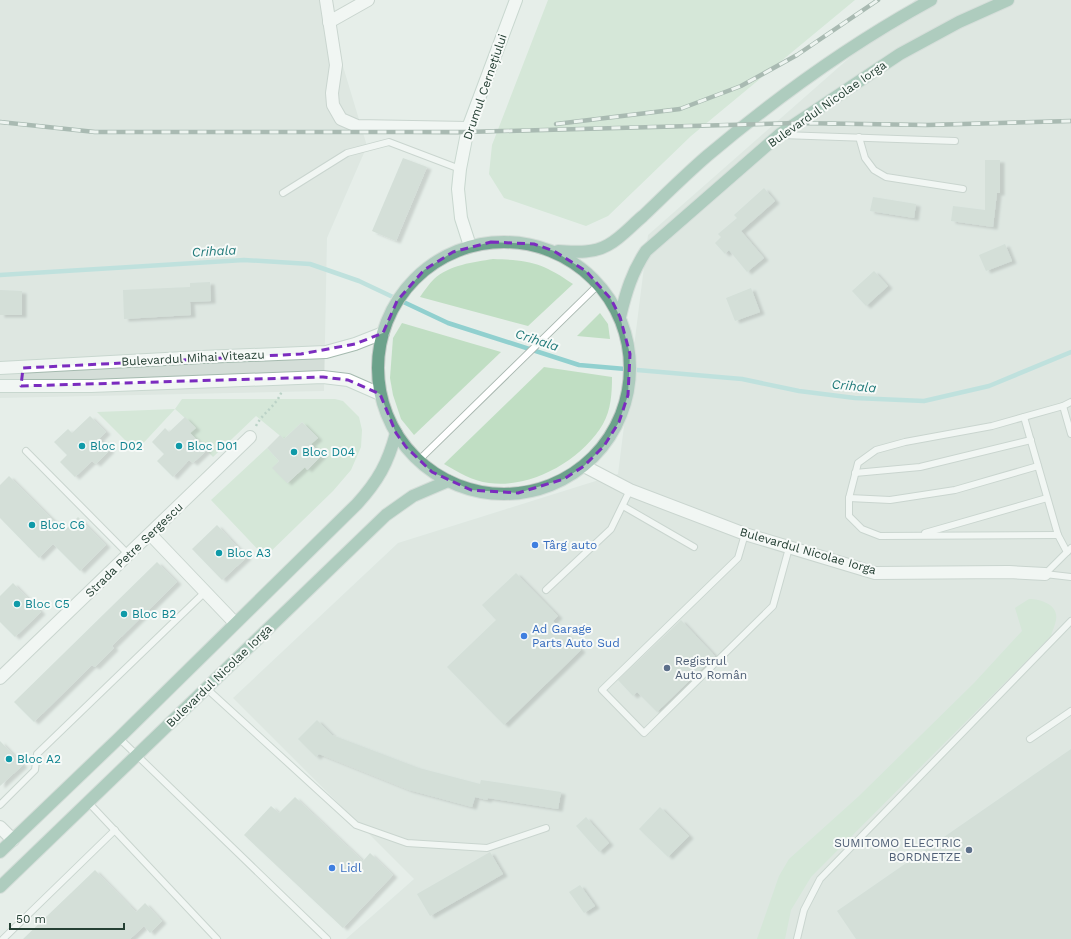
<svg xmlns="http://www.w3.org/2000/svg" width="1071" height="939" font-family="'Work Sans',sans-serif">
<style>
.built{fill:#d4ded8}
.green{fill:#c0dec3}
.lines{fill:none;stroke-linecap:round;stroke-linejoin:round}
.stream{stroke:#91d0cf;stroke-width:4.5}
.building{fill:#beccc4;filter:url(#shadow)}
.service-casing{stroke:#a8b6af;stroke-width:8}
.minor-casing{stroke:#a8b6af;stroke-width:14}
.secondary-casing{stroke:#a5baaf;stroke-width:14}
.primary-casing{stroke:#c2cac6;stroke-width:14}
.path{stroke:#88b09d;stroke-width:2.5;stroke-dasharray:2 3;stroke-linecap:butt}
.service{stroke:#fff;stroke-width:6}
.minor{stroke:#fff;stroke-width:12}
.secondary{stroke:#fff;stroke-width:12}
.primary{stroke:#6ca28b;stroke-width:12}
.rail-casing{stroke:#607b6f;stroke-width:4.5}
.rail{stroke:#f7faf8;stroke-width:3;stroke-dasharray:9;stroke-linecap:butt}
.marked{fill:none;stroke:#7b2cbf;stroke-width:3;stroke-dasharray:8 5;stroke-linejoin:round}
.culture-dot{fill:#0f9aa8;stroke:#f7faf8;stroke-width:1.5}
.shop-dot{fill:#3f7fe0;stroke:#f7faf8;stroke-width:1.5}
.service-dot{fill:#5c6f8a;stroke:#f7faf8;stroke-width:1.5}
.labels{text-anchor:middle;dominant-baseline:central;stroke-width:4;stroke-linejoin:round;paint-order:stroke}
.street-label{font-size:12px;fill:#254034;stroke:#f7faf8}
.culture-label{font-size:12px;fill:#0d838f;stroke:#f7faf8;text-anchor:start}
.shop-label{font-size:12px;fill:#366cbe;stroke:#f7faf8;text-anchor:start}
.service-label{font-size:12px;fill:#4e5e75;stroke:#f7faf8;text-anchor:start}
.water-label{font-size:13px;font-style:italic;fill:#217a7a;stroke:#f7faf8}
</style>
<defs>
<filter id="shadow"><feDropShadow dx="4.5" dy="2.5" stdDeviation="1" flood-color="#0004"/></filter>
</defs>
<rect width="100%" height="100%" fill="#e6eee9"/>
<g class="built">
<path d="M0,0H323L367,146L327,238L324,391L0,398Z"/>
<path d="M915,0H1071V939H346L414,879L233,698L398,543L618,474L648,235Z"/>
</g>
<g class="green">
<path d="M548,0H855L691,136L608,216L586,226L504,198L489,174L492,145Z"/>
<path d="M493,259C530,260 543,263 573,284L528,326L420,297C424,291 429,284 434,279C449,265 474,262 493,259Z"/>
<path d="M600,313L608,324L610,339L577,336Z"/>
<path d="M402,323L501,352L414,435L401,419L393,395L390,378L393,338Z"/>
<path d="M544,367L612,377C612,393 611,410 603,424C582,460 531,489 489,483C472,481 458,472 444,464Z"/>
<path d="M182,399H335L343,401L359,417L362,430L361,447L351,470L333,491L265,557L211,500L267,448L279,461L273,468L288,483L305,467L308,470L322,455L311,444L318,438L302,422L284,439L256,416L213,457L190,433L195,427L175,409L136,451L97,412L175,409Z"/>
<path d="M1029,599C1041,599 1059,605 1056,620C1055,626 1052,631 1051,636L811,877L791,910L785,939H757L779,876L789,859L859,796L974,683L1022,631L1015,608Z"/>
</g>
<g class="lines">
<path class="stream" d="M0,275L244,260L310,264L359,281L448,323L579,365L742,379L799,391L855,398L924,401L989,386L1071,352"/>
</g>
<g class="building">
<path d="M403,158L427,167L396,241L372,231Z"/>
<path d="M985,160H1000V193H997L993,227L951,221L953,206L985,210Z"/>
<path d="M764,188L775,201L741,231L764,258L747,272L729,250L725,254L715,243L721,237L718,234L737,218L734,215Z"/>
<path d="M873,197L916,204L914,218L870,211Z"/>
<path d="M1005,244L1012,261L986,271L979,255Z"/>
<path d="M874,271L888,286L866,306L852,291Z"/>
<path d="M210,282L211,301L190,302L191,315L124,319L123,290L190,287V283Z"/>
<path d="M751,288L760,312L735,321L726,298Z"/>
<path d="M0,290L22,291V315H0Z"/>
<path d="M90,416L106,432L99,439L110,450L96,464L92,461L75,477L60,462L67,455L54,442L68,429L72,433Z"/>
<path d="M185,417L196,428L190,433L207,450L193,463L189,460L173,477L157,461L164,454L152,442L165,428L169,432Z"/>
<path d="M302,422L318,438L311,444L322,455L307,470L305,467L287,483L272,468L279,461L267,448L280,435L284,439Z"/>
<path d="M9,476L64,531L78,517L106,545L80,571L53,544L39,558L0,518V485Z"/>
<path d="M217,525L247,557L222,580L192,549Z"/>
<path d="M157,562L177,582L112,646L114,648L95,667L92,665L34,722L14,702Z"/>
<path d="M516,573L558,616L553,621L581,650L504,725L447,667L496,620L482,605Z"/>
<path d="M13,583L41,612L15,637L0,622V596Z"/>
<path d="M681,620L715,656L657,712L637,692L633,696L618,680Z"/>
<path d="M317,720L332,735L419,768L480,784L481,780L561,792L558,809L488,798L487,800L475,797L472,807L409,790L319,754L316,757L298,739Z"/>
<path d="M0,741L23,765L0,786Z"/>
<path d="M1071,749V939H856L837,911Z"/>
<path d="M295,797L363,861L370,853L393,875L343,928L244,835L271,806L279,813Z"/>
<path d="M660,807L689,836L668,857L639,829Z"/>
<path d="M586,817L609,843L599,852L576,826Z"/>
<path d="M490,852L503,874L430,916L417,894Z"/>
<path d="M95,870L136,912L145,903L162,921L150,933L144,926L130,939H23Z"/>
<path d="M580,885L595,906L584,913L569,892Z"/>
</g>
<g class="lines">
<defs>
<g id="service">
<path d="M782,135L955,141"/>
<path d="M859,137L865,158L874,170L886,177L963,189"/>
<path d="M283,193L347,153L389,142L460,169"/>
<path d="M1063,406L1071,434"/>
<path d="M1024,417L1058,535L1067,552"/>
<path d="M26,451L129,555"/>
<path d="M418,461L599,284"/>
<path d="M855,473L920,467L1031,440"/>
<path d="M849,498L890,500L955,490L1038,466"/>
<path d="M623,506L694,547"/>
<path d="M925,533L1047,498"/>
<path d="M745,534L738,558L602,690L644,733L773,606L789,548"/>
<path d="M1058,535L880,536L862,529L849,516V498L858,463L876,450L905,442L992,426L1063,406L1071,402"/>
<path d="M1045,574L1071,548"/>
<path d="M1045,574L1071,577"/>
<path d="M546,590L611,529L630,490"/>
<path d="M206,688L356,825L407,843L487,848L546,828"/>
<path d="M119,738L327,939"/>
<path d="M1030,739L1071,711"/>
<path d="M88,802L217,939"/>
<path d="M0,805L35,770L37,754L205,592"/>
<path d="M3,939L115,830"/>
<path d="M797,939L804,910L820,879L1071,621"/>
</g>
<g id="minor">
<path d="M326,0L336,65L332,93L333,105L341,119L357,126L468,128"/>
<path d="M329,22L368,0"/>
<path d="M584,466L630,490L745,534L875,573L1009,572L1045,574"/>
<path d="M150,534L235,623"/>
<path d="M0,678L250,437"/>
<path d="M0,827L13,840"/>
</g>
<g id="secondary">
<path d="M470,246L461,218L458,189L460,169L468,128L516,0"/>
<path d="M0,368L202,357L326,352L355,344L383,333"/>
<path d="M0,386H91L323,377L348,380L380,394"/>
</g>
<g id="primary">
<circle cx="504" cy="368" r="126"/>
<path d="M558,251C575,252 592,254 608,245C621,238 632,225 643,216C664,196 685,175 707,156C777,97 852,43 931,0"/>
<path d="M620,317C626,292 632,272 646,251L780,134L900,54L959,22L1008,0"/>
<path d="M0,852L119,738L357,504C378,481 388,463 396,433"/>
<path d="M0,887L386,515L413,496L448,481"/>
</g>
</defs>
<use href="#service" class="service-casing"/>
<use href="#minor" class="minor-casing"/>
<use href="#secondary" class="secondary-casing"/>
<use href="#primary" class="primary-casing"/>
<path class="path" d="M256,426C263,412 278,405 282,390"/>
<use href="#service" class="service"/>
<use href="#minor" class="minor"/>
<use href="#secondary" class="secondary"/>
<use href="#primary" class="primary"/>
<defs>
<g id="rail">
<path d="M0,122L95,132H467L797,123L927,125L1071,121"/>
<path d="M556,124L680,109L741,86L797,55L878,0"/>
</g>
</defs>
<use href="#rail" class="rail-casing"/>
<use href="#rail" class="rail"/>
</g>
<path d="M0 0H1071V939H0ZM491,242L534,244L554,251L586,271L611,299L620,317L630,354L628,395L619,422L604,446L584,466L564,479L518,493L471,490L432,472L406,447L396,433L380,394L348,380L323,377L21,386L23,368L301,354L355,344L383,333L397,301L424,270L453,252Z" fill="#e6eee9" fill-opacity=".55" fill-rule="evenodd"/>
<path class="marked" d="M491,242L534,244L554,251L586,271L611,299L620,317L630,354L628,395L619,422L604,446L584,466L564,479L518,493L471,490L432,472L406,447L396,433L380,394L348,380L323,377L21,386L23,368L301,354L355,344L383,333L397,301L424,270L453,252Z"/>
<g class="culture-dot">
<circle cx="82" cy="446" r="4"/>
<circle cx="179" cy="446" r="4"/>
<circle cx="294" cy="452" r="4"/>
<circle cx="32" cy="525" r="4"/>
<circle cx="219" cy="553" r="4"/>
<circle cx="17" cy="604" r="4"/>
<circle cx="124" cy="614" r="4"/>
<circle cx="9" cy="759" r="4"/>
</g>
<g class="shop-dot">
<circle cx="535" cy="545" r="4"/>
<circle cx="524" cy="636" r="4"/>
<circle cx="332" cy="868" r="4"/>
</g>
<g class="service-dot">
<circle cx="667" cy="668" r="4"/>
<circle cx="969" cy="850" r="4"/>
</g>
<g class="labels">
<g class="street-label">
<text transform="translate(485 87) rotate(-71)">Drumul Cernețiului</text>
<text transform="translate(827 104) rotate(-35)">Bulevardul Nicolae Iorga</text>
<text transform="translate(193 358) rotate(-3)">Bulevardul Mihai Viteazu</text>
<text transform="translate(134 550) rotate(-44)">Strada Petre Sergescu</text>
<text transform="translate(808 551) rotate(16)">Bulevardul Nicolae Iorga</text>
<text transform="translate(219 676) rotate(-44)">Bulevardul Nicolae Iorga</text>
</g>
<g class="culture-label">
<text x="90" y="446">Bloc D02</text>
<text x="187" y="446">Bloc D01</text>
<text x="302" y="452">Bloc D04</text>
<text x="40" y="525">Bloc C6</text>
<text x="227" y="553">Bloc A3</text>
<text x="25" y="604">Bloc C5</text>
<text x="132" y="614">Bloc B2</text>
<text x="17" y="759">Bloc A2</text>
</g>
<g class="shop-label">
<text x="543" y="545">Târg auto</text>
<text x="532" y="629">Ad Garage<tspan x="532" dy="14">Parts Auto Sud</tspan></text>
<text x="340" y="868">Lidl</text>
</g>
<g class="service-label">
<text x="675" y="661">Registrul<tspan x="675" dy="14">Auto Român</tspan></text>
<text x="961" y="843" text-anchor="end">SUMITOMO ELECTRIC<tspan x="961" dy="14">BORDNETZE</tspan></text>
</g>
<g class="water-label">
<text transform="translate(214 251) rotate(-3)">Crihala</text>
<text transform="translate(537 340) rotate(18)">Crihala</text>
<text transform="translate(854 386) rotate(5)">Crihala</text>
</g>
</g>
<path d="M10 923v6h114v-6" fill="none" stroke="#254034" stroke-width="2"/>
<text x="16" y="923" font-size="12" fill="#254034" stroke="#f7faf8" stroke-width="3" paint-order="stroke">50 m</text>
</svg>
